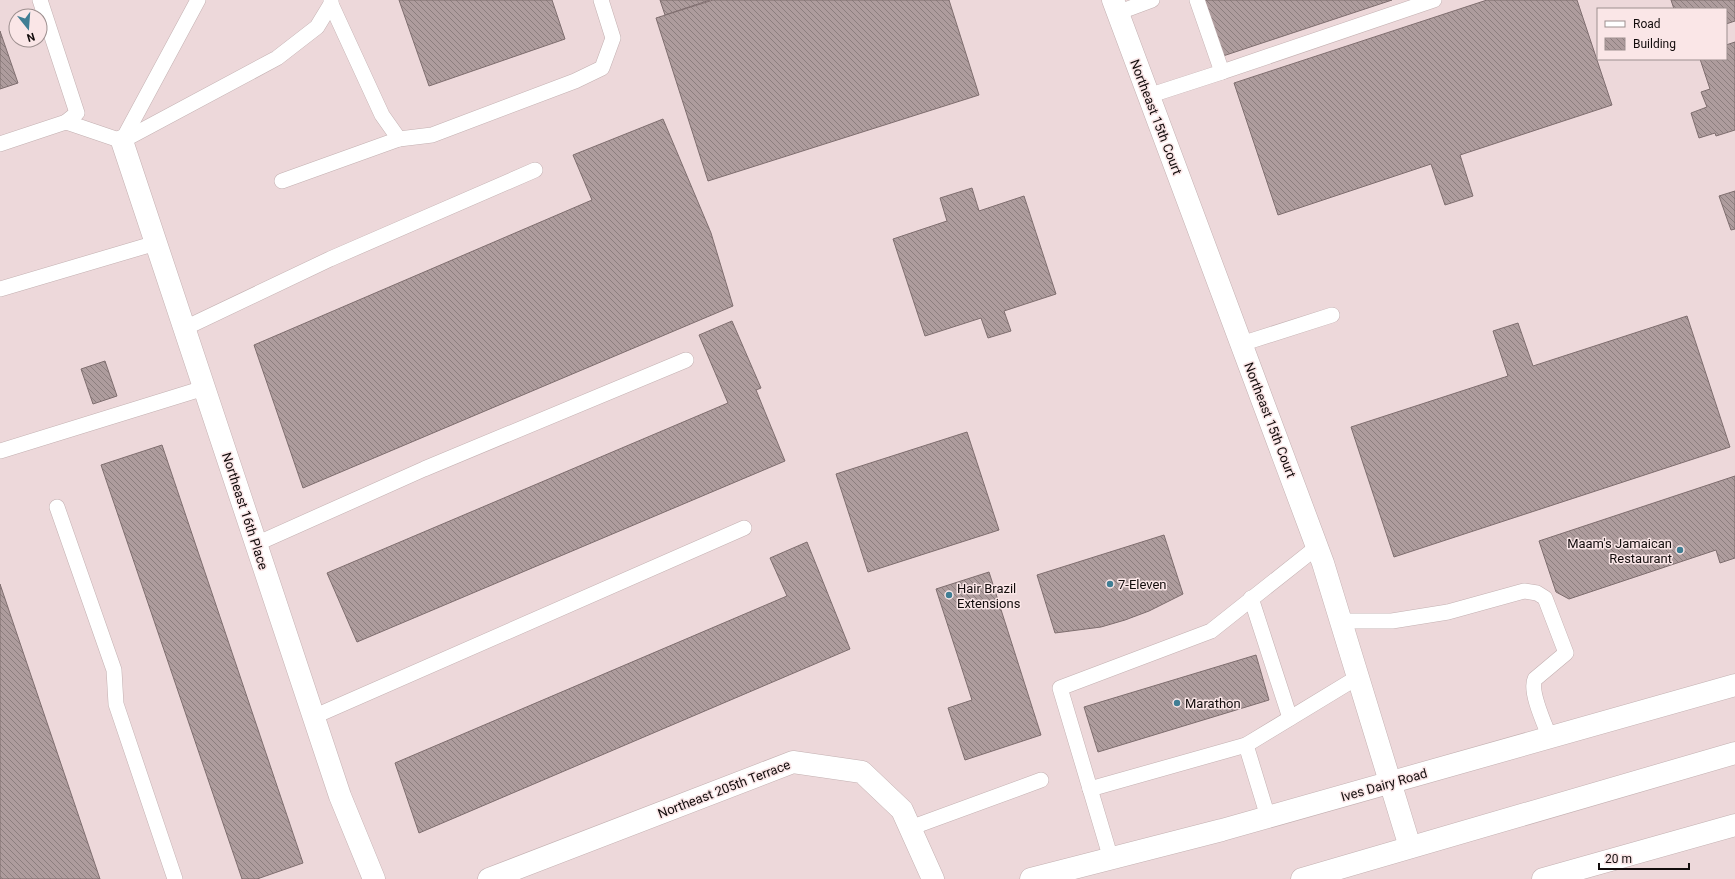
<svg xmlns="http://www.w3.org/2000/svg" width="1735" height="879" font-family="Roboto,sans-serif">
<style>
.building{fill:url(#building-back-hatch);stroke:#7f6e6f}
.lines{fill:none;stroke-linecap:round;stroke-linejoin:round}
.lane-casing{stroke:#c3b0b1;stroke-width:16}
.street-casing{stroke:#c3b0b1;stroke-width:23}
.primary-casing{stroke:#c3b0b1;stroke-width:23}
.lane{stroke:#fff;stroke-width:15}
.street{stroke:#fff;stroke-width:22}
.primary{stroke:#fff;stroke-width:22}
.poi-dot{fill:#407e94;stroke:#fae6e7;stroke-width:1.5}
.labels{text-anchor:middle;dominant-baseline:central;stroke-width:3;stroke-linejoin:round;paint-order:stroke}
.street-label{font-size:13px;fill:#120c0c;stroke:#fae6e7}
.poi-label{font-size:13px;fill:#120c0c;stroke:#fae6e7;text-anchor:start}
</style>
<defs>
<pattern id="building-back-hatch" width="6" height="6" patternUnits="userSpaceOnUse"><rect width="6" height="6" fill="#ae9c9d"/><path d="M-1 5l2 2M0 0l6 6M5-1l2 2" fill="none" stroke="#8c7e7e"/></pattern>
</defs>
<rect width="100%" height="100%" fill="#edd8da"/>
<g class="building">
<path d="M399,0H552L565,39L429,86Z"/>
<path d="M660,0H710L665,15Z"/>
<path d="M713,0H949L979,95L708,181L656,18Z"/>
<path d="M1205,0H1392L1223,56Z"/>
<path d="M1487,0H1577L1612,105L1460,155L1473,196L1445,205L1431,164L1278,215L1234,83Z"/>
<path d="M1671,0H1735V21L1726,24V9H1674Z"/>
<path d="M0,31L18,83L0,89Z"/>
<path d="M1735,42V130L1716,136L1715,133L1699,138L1691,113L1707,107L1701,92L1710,89L1700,59H1726V45Z"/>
<path d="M663,119L711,233L733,306L303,488L254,345L592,200L573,155Z"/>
<path d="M972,188L979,211L1024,196L1056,294L1004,311L1011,331L988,338L981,318L925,336L893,239L947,221L940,198Z"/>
<path d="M1735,191V229L1731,230L1719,196Z"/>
<path d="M1687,316L1730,447L1394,557L1351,427L1508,376L1493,331L1518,323L1533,366Z"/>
<path d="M732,321L761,388L756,390L785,461L357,642L327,573L728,403L699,335Z"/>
<path d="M105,361L117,396L93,404L81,369Z"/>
<path d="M967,432L999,530L868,572L836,474Z"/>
<path d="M162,445L303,863L257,879H242L101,465Z"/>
<path d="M1735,476V558L1720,563L1716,550L1569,599L1556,592L1539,541Z"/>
<path d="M1164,535L1183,594L1149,611L1125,620L1101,627L1055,633L1037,575Z"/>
<path d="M807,542L850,649L419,833L395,763L787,596L770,558Z"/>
<path d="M989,572L1041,735L965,760L948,708L972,700L936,589Z"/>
<path d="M0,584L100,879H0Z"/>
<path d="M1256,655L1269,700L1098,752L1084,707Z"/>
</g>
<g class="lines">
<defs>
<g id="lane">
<path d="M40,0L77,113L66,122"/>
<path d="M331,4L382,115L399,139L432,135L575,81L602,68L613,38L601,0"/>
<path d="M1117,13L1152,0"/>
<path d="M1222,72L1434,0"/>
<path d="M1148,96L1222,72L1197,0"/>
<path d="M122,141L198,0"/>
<path d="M0,144L66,122L122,141L277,58L317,27L331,4V0"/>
<path d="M282,181L399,139"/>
<path d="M0,289L156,243"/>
<path d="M185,328L330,259L535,170"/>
<path d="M1241,344L1332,315"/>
<path d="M0,451L204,388"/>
<path d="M57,507L114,670L116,704L175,879"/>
<path d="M256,544L424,469L686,360"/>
<path d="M1251,598L1290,718"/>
<path d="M1341,621H1392L1448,612L1524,591L1537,593L1545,598L1566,653L1535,679C1529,691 1545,725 1550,738"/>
<path d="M313,717L744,528"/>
<path d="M1246,745L1268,817"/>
<path d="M1090,789L1246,745L1358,677"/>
<path d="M910,828L1041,780"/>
<path d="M1111,859L1060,688L1211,631L1317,547"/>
</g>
<g id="street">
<path d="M1113,0L1323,563L1410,847"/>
<path d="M122,141L340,796L374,879"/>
<path d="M489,879L793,762L862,772L902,810L933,879"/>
<path d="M1543,879L1735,825"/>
</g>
<g id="primary">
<path d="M1031,879L1222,830L1735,685"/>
<path d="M1302,879L1735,753"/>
</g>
</defs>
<use href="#lane" class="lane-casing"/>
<use href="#street" class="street-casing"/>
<use href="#primary" class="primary-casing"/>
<use href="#lane" class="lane"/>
<use href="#street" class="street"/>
<use href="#primary" class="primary"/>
</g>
<g class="poi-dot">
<circle cx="1680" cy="550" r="4"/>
<circle cx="1110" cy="584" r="4"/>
<circle cx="949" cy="595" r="4"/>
<circle cx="1177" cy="703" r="4"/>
</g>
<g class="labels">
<g class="street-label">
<text transform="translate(1156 117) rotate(69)">Northeast 15th Court</text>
<text transform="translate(1270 420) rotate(69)">Northeast 15th Court</text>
<text transform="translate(245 511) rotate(72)">Northeast 16th Place</text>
<text transform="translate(1384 785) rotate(-16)">Ives Dairy Road</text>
<text transform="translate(724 789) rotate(-21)">Northeast 205th Terrace</text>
</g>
<g class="poi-label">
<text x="1672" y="543" text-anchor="end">Maam's Jamaican<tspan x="1672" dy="15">Restaurant</tspan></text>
<text x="1118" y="584">7-Eleven</text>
<text x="957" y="588">Hair Brazil<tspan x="957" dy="15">Extensions</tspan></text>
<text x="1185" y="703">Marathon</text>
</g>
</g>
<rect x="1597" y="8" width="130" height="52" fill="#fae6e7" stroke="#9d8f8f"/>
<rect x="1605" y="21" width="20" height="6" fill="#ffffff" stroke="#9d8f8f"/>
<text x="1633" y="28" font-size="12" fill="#120c0c">Road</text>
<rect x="1605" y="38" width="20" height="12" fill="url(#building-back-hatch)" stroke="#9d8f8f"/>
<text x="1633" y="48" font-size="12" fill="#120c0c">Building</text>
<g transform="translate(28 28) rotate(163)"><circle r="19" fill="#fae6e7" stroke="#9d8f8f"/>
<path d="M0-3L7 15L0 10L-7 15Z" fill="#407e94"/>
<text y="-6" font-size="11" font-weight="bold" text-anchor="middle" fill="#120c0c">N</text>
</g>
<path d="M1599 863v6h90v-6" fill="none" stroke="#120c0c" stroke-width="2"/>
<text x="1605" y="863" font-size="12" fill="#120c0c" stroke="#fae6e7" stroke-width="3" paint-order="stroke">20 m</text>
</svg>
